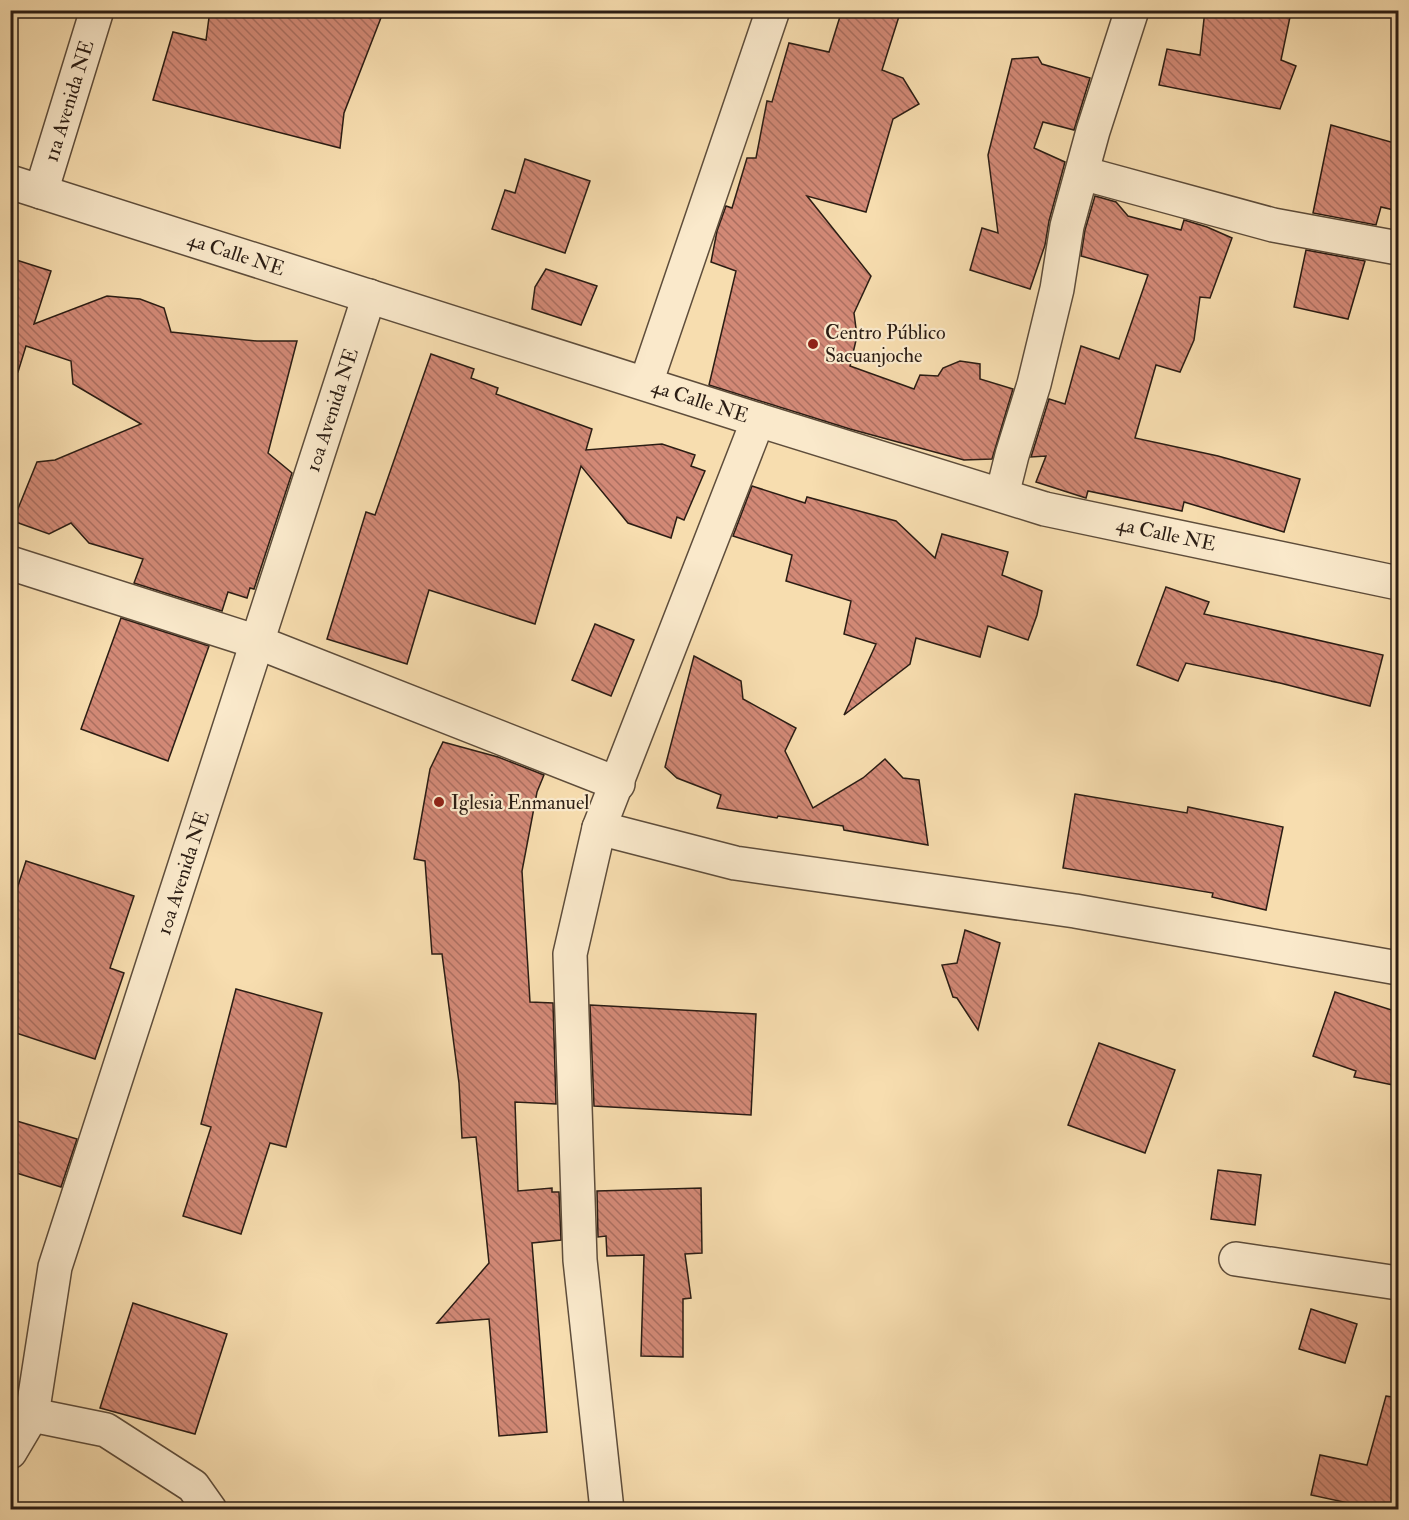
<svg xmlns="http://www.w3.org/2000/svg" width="1409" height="1520" font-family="'IM FELL Double Pica',serif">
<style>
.building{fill:url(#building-back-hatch);stroke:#2b1d14;stroke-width:1.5}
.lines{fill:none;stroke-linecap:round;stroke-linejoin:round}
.minor-casing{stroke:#5e4d3b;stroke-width:36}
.minor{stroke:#fae9cb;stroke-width:33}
.poi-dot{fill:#8f2418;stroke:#fae9cb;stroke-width:2}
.labels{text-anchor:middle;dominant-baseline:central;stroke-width:4.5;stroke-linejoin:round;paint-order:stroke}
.street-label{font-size:20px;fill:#2b1d14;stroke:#fae9cb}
.poi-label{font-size:20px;fill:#2b1d14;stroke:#fae9cb;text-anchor:start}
</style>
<defs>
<pattern id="building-back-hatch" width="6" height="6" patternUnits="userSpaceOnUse" patternTransform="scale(1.5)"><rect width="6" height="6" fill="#d28976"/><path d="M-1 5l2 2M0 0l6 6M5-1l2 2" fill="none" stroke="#ab6f60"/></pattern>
</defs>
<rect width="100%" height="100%" fill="#f7ddaf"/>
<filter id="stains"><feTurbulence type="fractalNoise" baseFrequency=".00333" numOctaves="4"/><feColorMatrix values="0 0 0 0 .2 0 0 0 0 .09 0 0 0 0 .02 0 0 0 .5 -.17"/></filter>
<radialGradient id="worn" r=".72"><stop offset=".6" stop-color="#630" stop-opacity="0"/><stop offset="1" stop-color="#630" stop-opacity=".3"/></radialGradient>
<g class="building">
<path d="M210,10H384L344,113L340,148L153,100L173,32L206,40Z"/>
<path d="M842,10H901L882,70L903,78L919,104L893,119L866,212L807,196L871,276L854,313L857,336L850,366L914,389L920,375L938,376L943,368L960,361L980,364V379L1013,389L992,459L964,460L850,429L709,385L736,271L711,262L717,231L726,206L732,208L747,158H756L767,101L772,102L789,43L829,52Z"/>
<path d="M1205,10H1271L1290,17L1281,60L1296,66L1280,109L1159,85L1167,49L1200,55Z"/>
<path d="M1038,57L1042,64L1090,78L1074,130L1043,122L1034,148L1065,162L1049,221L1045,245L1030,289L970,270L982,228L998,233L988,155L1012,59Z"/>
<path d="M1331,125L1398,144V211L1381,207L1376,225L1313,213Z"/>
<path d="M525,159L590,181L565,253L492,229L505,190L515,193Z"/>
<path d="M1095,196L1116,202L1128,216L1181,230L1184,220L1207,227L1232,238L1210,298L1200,297L1194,340L1180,372L1156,365L1135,438L1218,456L1300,479L1284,532L1184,502L1182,511L1088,491L1086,498L1036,482L1046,456L1031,457L1049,399L1065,404L1081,346L1119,359L1148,275L1081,256L1085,230Z"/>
<path d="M1306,250L1365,261L1348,319L1294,307Z"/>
<path d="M10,258L51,271L34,324L107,296L140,299L164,308L171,332L257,341H297L268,453L292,473L254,589L250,588L247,598L228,592L222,611L134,583L143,559L89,543L71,523L49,534L13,521L37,462L55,460L141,424L73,384L71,361L26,346L18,372L10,371Z"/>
<path d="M546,269L597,286L581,325L532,309L535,287Z"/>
<path d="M431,354L474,369L471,378L498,388L496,394L592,429L586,450L662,444L695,455L691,466L705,471L684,520L677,517L671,538L628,523L581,466L535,624L429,590L407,664L327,639L366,512L375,515Z"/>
<path d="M752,486L805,503L807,497L896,521L935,558L942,534L1008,552L1002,575L1042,591L1037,615L1028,640L988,626L980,657L916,638L910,664L844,715L876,644L844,634L851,601L786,581L792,555L733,536Z"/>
<path d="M1166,587L1209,602L1204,614L1383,655L1370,706L1280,683L1186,663L1178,681L1137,665Z"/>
<path d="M121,618L209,646L168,761L81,729Z"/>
<path d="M595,624L634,640L611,696L572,680Z"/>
<path d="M694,656L741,681L743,699L796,728L785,751L813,808L863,778L885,759L903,778L919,780L928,845L844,830L843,826L778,816L777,818L717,808L721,795L677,778L665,767Z"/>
<path d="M443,742L498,757L544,775L537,792L522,871L530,1002L553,1003L556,1104L515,1102L518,1191L552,1188V1192H559L561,1240L532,1243L547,1432L499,1436L489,1319L437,1323L489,1263L476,1137L462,1138L459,1083L442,954H432L425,861L414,859L430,769Z"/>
<path d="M1075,794L1187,813L1188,807L1283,827L1266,910L1212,897L1213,893L1063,868Z"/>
<path d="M26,861L134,896L110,968L124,973L95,1059L10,1031V910Z"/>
<path d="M965,930L1000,943L978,1030L957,998L953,997L942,965L957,963Z"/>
<path d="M236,989L322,1013L286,1147L270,1143L241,1234L183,1216L211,1127L201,1124Z"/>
<path d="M1335,992L1398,1012V1086L1354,1077L1356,1071L1313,1056Z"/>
<path d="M590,1005L756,1014L751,1115L594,1106Z"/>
<path d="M1099,1043L1175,1070L1145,1153L1068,1125Z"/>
<path d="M10,1119L77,1139L61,1187L10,1171Z"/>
<path d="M1218,1170L1261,1175L1255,1225L1211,1219Z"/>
<path d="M701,1188L702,1253L685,1254L691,1298L683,1299V1357L641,1356L644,1255L607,1256L606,1236L598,1237L597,1191Z"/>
<path d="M133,1303L227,1334L195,1434L100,1408Z"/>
<path d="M1311,1309L1357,1324L1345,1363L1299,1349Z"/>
<path d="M1386,1396L1398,1398V1509H1376L1311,1495L1320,1455L1367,1465Z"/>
</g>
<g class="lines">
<defs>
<g id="minor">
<path d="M1082,173L1273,225L1398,248"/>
<path d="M10,182L758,420L1045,509L1398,583"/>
<path d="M41,192L97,10"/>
<path d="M646,383L773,10"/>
<path d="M1002,495L1012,455L1034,384L1057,289L1067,226L1093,131L1132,10"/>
<path d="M10,563L257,642L618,784"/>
<path d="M599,828L735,863L1075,911L1398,968"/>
<path d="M1236,1259L1398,1283"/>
<path d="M11,1417L32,1415L106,1430L193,1486L210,1510"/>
<path d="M10,1452L32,1415L55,1267L369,296"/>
<path d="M607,1510L580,1260L570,954L599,828L758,420"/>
</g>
</defs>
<use href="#minor" class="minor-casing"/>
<use href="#minor" class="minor"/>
</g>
<g class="poi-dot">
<circle cx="813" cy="344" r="6"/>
<circle cx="439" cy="802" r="6"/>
</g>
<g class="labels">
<g class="street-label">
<text transform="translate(69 101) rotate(-73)">11a Avenida NE</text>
<text transform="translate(236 254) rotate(18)">4a Calle NE</text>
<text transform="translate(700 401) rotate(18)">4a Calle NE</text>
<text transform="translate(332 410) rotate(-72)">10a Avenida NE</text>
<text transform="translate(1166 534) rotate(12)">4a Calle NE</text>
<text transform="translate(183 873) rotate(-72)">10a Avenida NE</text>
</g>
<g class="poi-label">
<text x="825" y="332">Centro Público<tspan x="825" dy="23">Sacuanjoche</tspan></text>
<text x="451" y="802">Iglesia Enmanuel</text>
</g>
</g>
<rect width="1409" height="1520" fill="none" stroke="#f7ddaf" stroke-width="36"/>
<rect x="12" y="12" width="1385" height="1496" fill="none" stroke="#2b1d14" stroke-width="3"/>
<rect x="18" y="18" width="1373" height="1484" fill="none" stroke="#2b1d14" stroke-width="1.5"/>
<rect width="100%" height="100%" filter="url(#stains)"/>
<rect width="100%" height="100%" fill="url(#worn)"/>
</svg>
